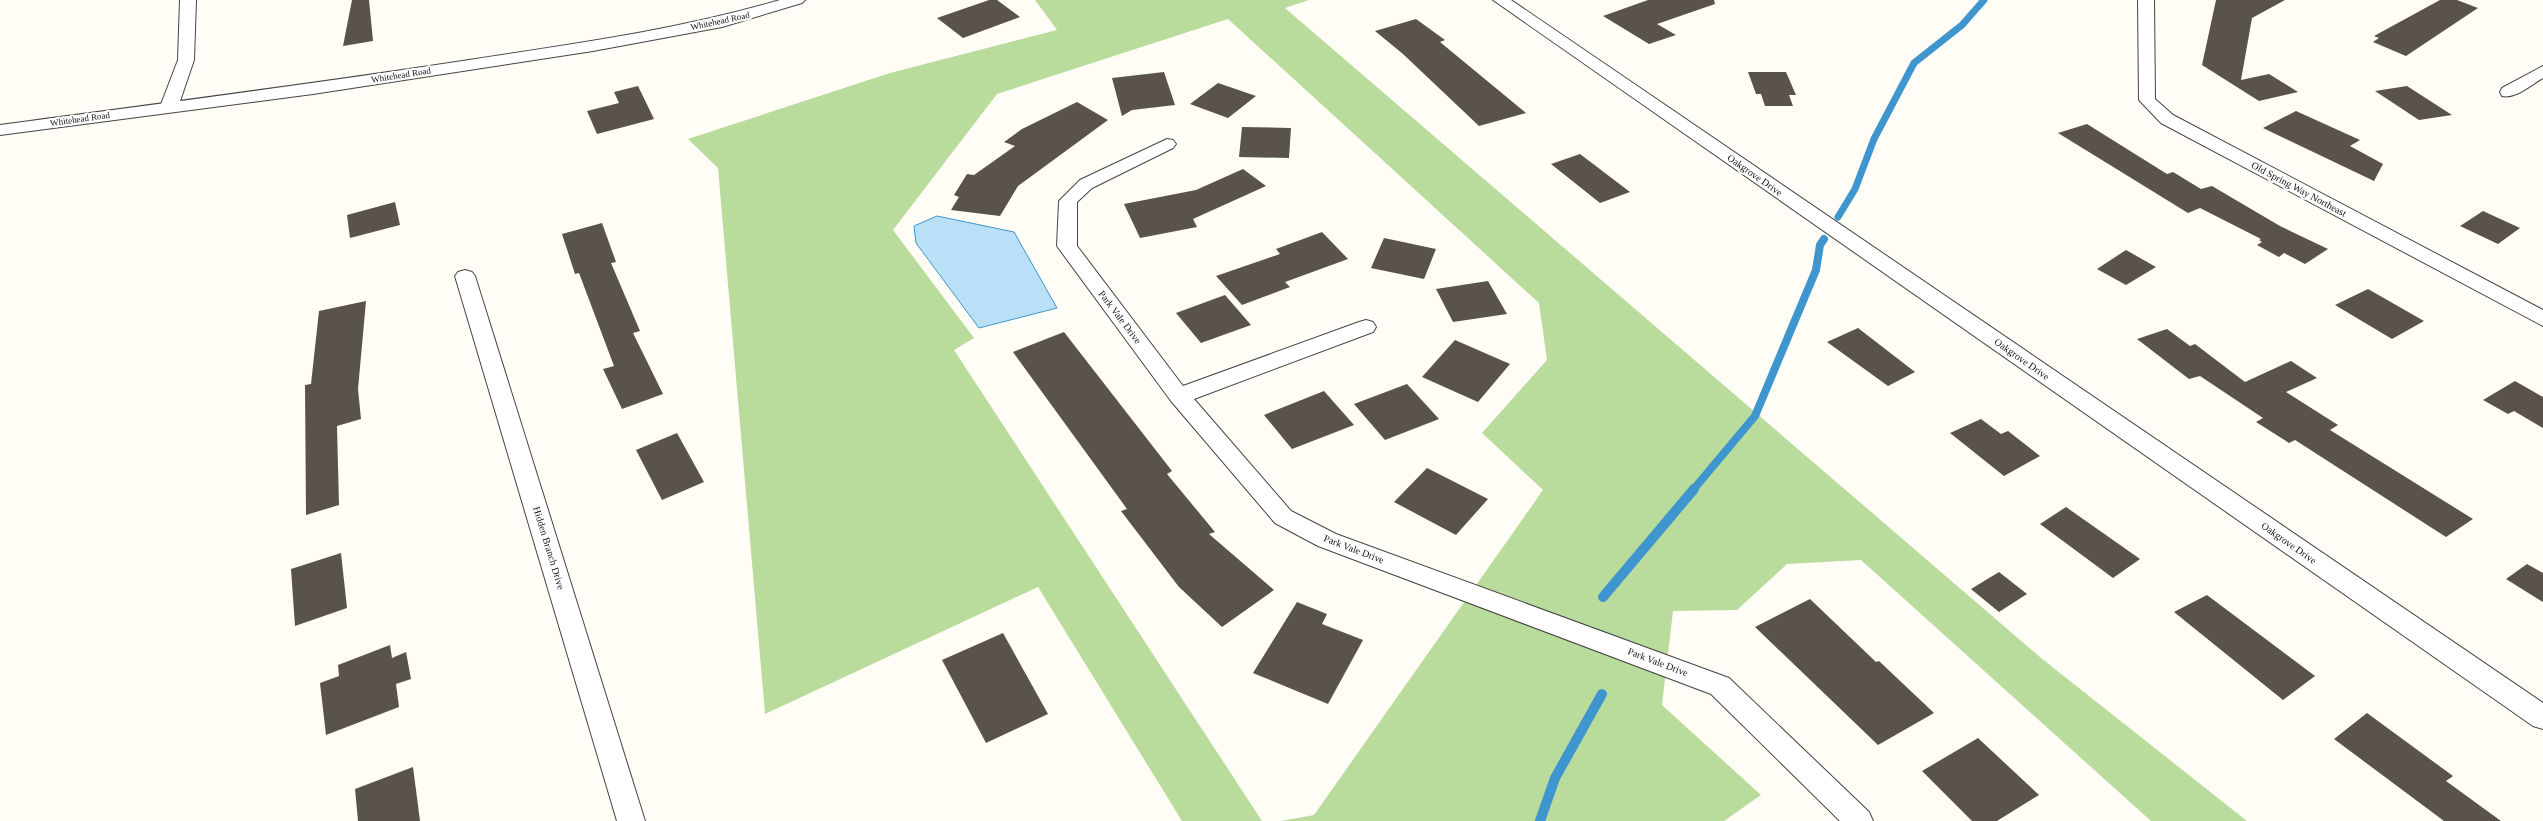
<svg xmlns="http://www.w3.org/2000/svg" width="2543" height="821" font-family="Georgia,serif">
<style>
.forest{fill:#b9dc9c}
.water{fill:#b9e0f7;stroke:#3f96cf}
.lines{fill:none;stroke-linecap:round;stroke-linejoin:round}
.stream-far2{stroke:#3f96cf;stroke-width:7}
.stream-far1{stroke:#3f96cf;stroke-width:8}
.stream{stroke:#3f96cf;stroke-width:10}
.building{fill:#5a524d}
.minor-casing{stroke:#444;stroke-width:2}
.tertiary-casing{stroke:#444;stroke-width:2}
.minor{fill:#fff;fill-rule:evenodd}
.tertiary{fill:#fff;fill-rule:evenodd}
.labels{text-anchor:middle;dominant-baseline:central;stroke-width:4;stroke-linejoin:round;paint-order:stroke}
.far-street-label{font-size:9px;fill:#111;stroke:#fff}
.street-label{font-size:10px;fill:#111;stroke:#fff}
</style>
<rect width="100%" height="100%" fill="#fffdf5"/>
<path class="forest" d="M1035,0H1309L1285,8L2041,658L2247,821H2151L1861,560L1787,564L1737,610L1673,611L1662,705L1761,795L1724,821H1281L1314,815L1543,490L1482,433L1547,360L1539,303L1228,19L997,94L893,230L974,338L954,350L1262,821H1182L1038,587L765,714L718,168L688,139L890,73L1057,30Z"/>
<path class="water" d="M937,216L1014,232L1057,308L979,328L916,243L914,226Z"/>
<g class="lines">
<path class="stream-far2" d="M1838,217L1855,189L1874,139L1914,63L1962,25L1984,0"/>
<path class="stream-far1" d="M1693,490L1755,416L1816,270L1820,245L1824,239"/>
<g class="stream">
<path d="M1603,597L1694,489"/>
<path d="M1540,821L1555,778L1602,694"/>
</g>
</g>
<g class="building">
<path d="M352,0H369L373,41L343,46Z"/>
<path d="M989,0H997L1020,17L963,38L937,18Z"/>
<path d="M1648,0H1714L1715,4L1657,24L1676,35L1649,44L1603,16Z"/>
<path d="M2216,0H2285L2252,18L2241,80L2269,74L2298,92L2259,101L2202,65Z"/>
<path d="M2440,0H2457L2478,8L2406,56L2373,42L2379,38L2374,36Z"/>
<path d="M1416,19L1445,40L1440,42L1526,113L1479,126L1403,54L1375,31Z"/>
<path d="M1164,72L1175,105L1132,110L1122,116L1112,78Z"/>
<path d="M1748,72H1786L1796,95H1789L1793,106H1765L1761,94H1756Z"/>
<path d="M1218,83L1256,96L1228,118L1190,104Z"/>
<path d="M638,86L654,119L597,134L587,111L619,103L614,92Z"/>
<path d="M2407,86L2452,115L2419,120L2375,91Z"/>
<path d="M1077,102L1108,120L1018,186L1000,216L951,210L959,197L954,195L967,174L974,175L1015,146L1004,142L1022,129Z"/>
<path d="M2296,111L2360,140L2350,146L2383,164L2374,181L2263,128Z"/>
<path d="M2087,124L2167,174L2173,172L2201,189L2212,186L2280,226L2328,249L2305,264L2284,253L2279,257L2257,245L2262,242L2259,240L2261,239L2200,208L2188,213L2058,133Z"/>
<path d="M1242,127L1291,128L1289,158L1239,157Z"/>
<path d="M1580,154L1630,192L1600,203L1551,164Z"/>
<path d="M1243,169L1266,186L1193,219L1197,227L1140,238L1124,204L1196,190Z"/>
<path d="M395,202L400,225L350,238L347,215Z"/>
<path d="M2483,211L2520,228L2498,244L2460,226Z"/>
<path d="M602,223L616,262L611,263L640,331L633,333L663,394L622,409L603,369L614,366L579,273L575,274L562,234Z"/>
<path d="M1322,232L1348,259L1285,282L1290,287L1242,305L1216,276L1280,254L1276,249Z"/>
<path d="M1384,238L1436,249L1424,279L1371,268Z"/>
<path d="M2126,250L2156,267L2126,285L2097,269Z"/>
<path d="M1488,281L1507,314L1453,322L1436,289Z"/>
<path d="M2368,289L2424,321L2392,339L2335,305Z"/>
<path d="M1225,295L1251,325L1201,343L1176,313Z"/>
<path d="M366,301L358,389L361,419L337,426L339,505L306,515L305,385L311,384L319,311Z"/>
<path d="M1858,328L1915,372L1888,386L1827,342Z"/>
<path d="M2167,329L2190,346L2195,344L2245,382L2291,361L2317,378L2286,392L2338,425L2330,430L2473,519L2446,537L2295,440L2289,443L2256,422L2263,418L2200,376L2189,379L2137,339Z"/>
<path d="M1064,332L1172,471L1167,474L1215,532L1209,534L1274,590L1222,627L1179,587L1121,511L1127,509L1013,352Z"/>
<path d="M1455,340L1510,364L1478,402L1422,377Z"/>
<path d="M2515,381L2543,397V428L2514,411L2508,414L2483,400Z"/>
<path d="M1407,384L1439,419L1385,440L1354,404Z"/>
<path d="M1324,391L1354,425L1292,449L1264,415Z"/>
<path d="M1981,419L2001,434L2008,431L2040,456L2004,476L1950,433Z"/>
<path d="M677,433L704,482L662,500L636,450Z"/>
<path d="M1427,468L1488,499L1456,535L1394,502Z"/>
<path d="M2066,507L2140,559L2113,578L2040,524Z"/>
<path d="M341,553L347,608L295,626L291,569Z"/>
<path d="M2527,564L2543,573V602L2506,579Z"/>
<path d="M1999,572L2027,594L1999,612L1971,589Z"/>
<path d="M2207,595L2315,676L2283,700L2174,612Z"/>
<path d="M1810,599L1876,662L1879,661L1934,713L1878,745L1755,627Z"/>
<path d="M1297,602L1327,614L1322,624L1363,640L1328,704L1253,673Z"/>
<path d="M1003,633L1048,714L986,743L942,660Z"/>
<path d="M390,645L392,658L406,652L411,679L396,684L399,707L326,735L320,683L339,676L338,665Z"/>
<path d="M2367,713L2453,776L2446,781L2501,821H2444L2334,739Z"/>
<path d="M1978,738L2039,795L1997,821H1972L1922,771Z"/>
<path d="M413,767L420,821H358L355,789Z"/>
</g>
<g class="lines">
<defs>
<g id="minor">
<path d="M180,0H196L194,60L178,107L175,111H163L160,107L178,60Z"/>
<path d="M1493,0H1511L2543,703V729L2533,726Z"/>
<path d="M2138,0H2154L2155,99L2173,115L2543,310V326L2161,123L2139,100Z"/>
<path d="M2543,66V78C2531,85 2516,99 2502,96L2500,92L2502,88Z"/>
<path d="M1167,139L1173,140L1176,144L1173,148L1092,188L1077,202V246L1183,386L1359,322L1366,320L1373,322L1376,327L1373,332L1194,399L1291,511L1336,534L1729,678L1869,812L1873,821H1840L1711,694L1318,546L1275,523L1171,401L1057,246L1059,201L1080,180Z"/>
<path d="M465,270L472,272L475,276L645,821H617L455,276L458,272Z"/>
</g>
<path id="tertiary" d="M780,0H805L802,3L722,27L593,51L313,94L0,135V125C156,104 313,84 469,60C573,44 678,30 780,0Z"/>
</defs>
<use href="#minor" class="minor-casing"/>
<use href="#tertiary" class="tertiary-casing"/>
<use href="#minor" class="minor"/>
<use href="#tertiary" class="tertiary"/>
</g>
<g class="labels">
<g class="far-street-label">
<text transform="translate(720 21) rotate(-12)">Whitehead Road</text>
<text transform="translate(401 75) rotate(-9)">Whitehead Road</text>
<text transform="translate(80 119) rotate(-8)">Whitehead Road</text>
</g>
<g class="street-label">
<text transform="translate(1755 175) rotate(35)">Oakgrove Drive</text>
<text transform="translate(2299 189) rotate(28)">Old Spring Way Northeast</text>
<text transform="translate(1120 317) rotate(53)">Park Vale Drive</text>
<text transform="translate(2022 359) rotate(35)">Oakgrove Drive</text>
<text transform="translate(2289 543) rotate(35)">Oakgrove Drive</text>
<text transform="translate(549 548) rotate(73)">Hidden Branch Drive</text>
<text transform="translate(1354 549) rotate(21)">Park Vale Drive</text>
<text transform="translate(1658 662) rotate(21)">Park Vale Drive</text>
</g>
</g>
</svg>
